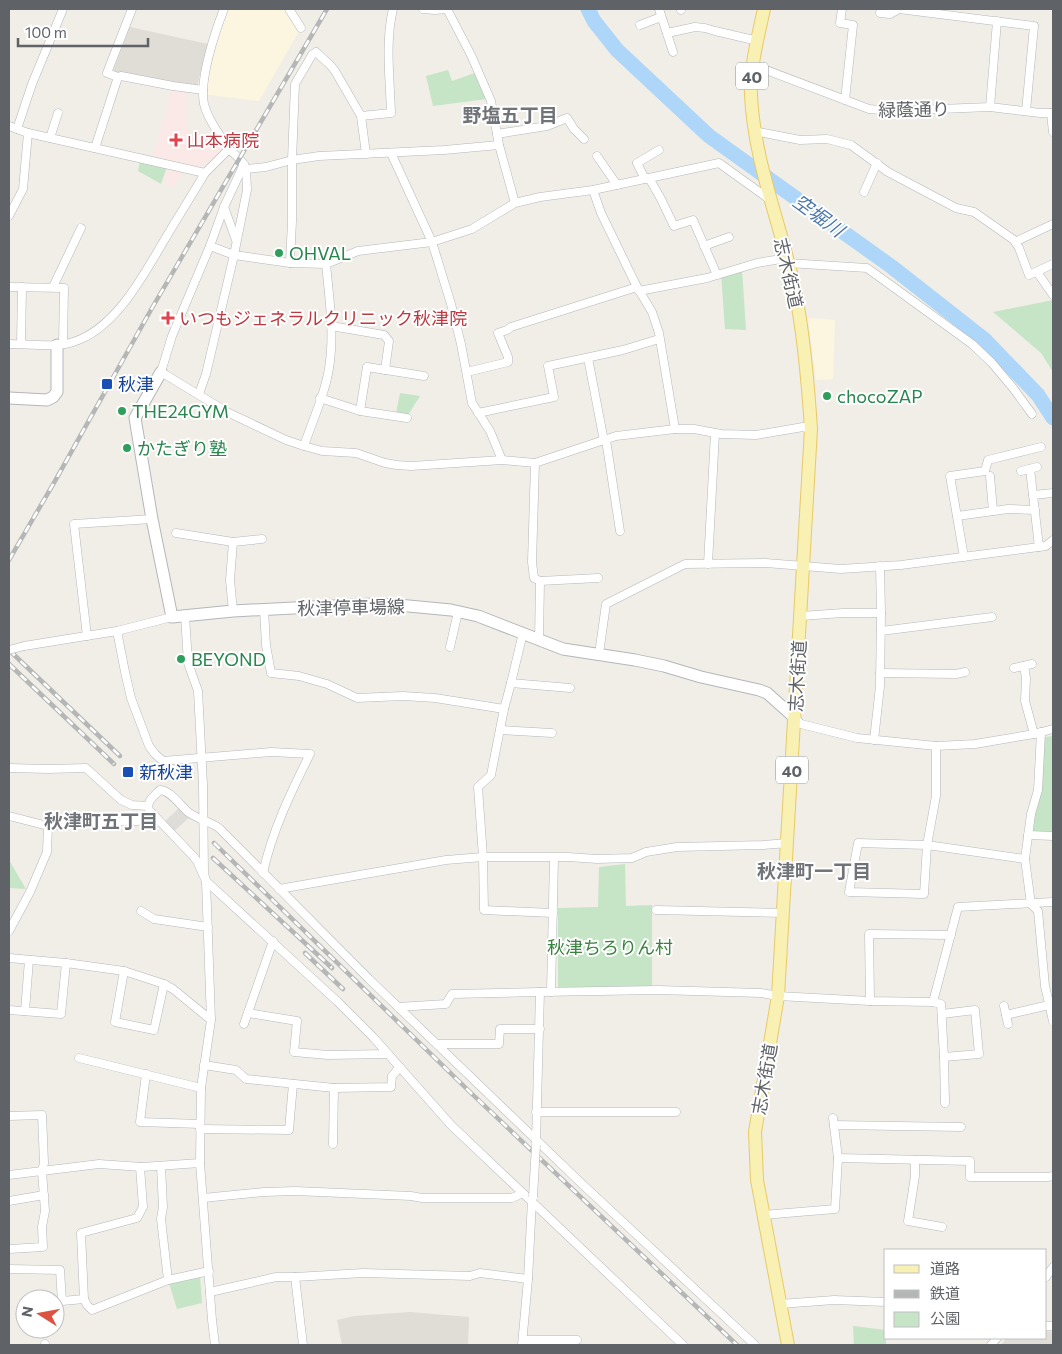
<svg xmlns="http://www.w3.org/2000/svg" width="1062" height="1354" font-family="Commissioner,'Noto Sans JP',sans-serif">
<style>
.commercial{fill:#fcf6e0}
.industrial{fill:#dfddd9}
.education{fill:#dfddd6}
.medical{fill:#fae9e6}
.green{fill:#c6e5c7}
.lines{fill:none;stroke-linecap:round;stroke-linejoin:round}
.river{stroke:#aed6f9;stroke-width:15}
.street-casing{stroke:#b4b7bb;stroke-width:9}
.secondary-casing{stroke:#b4b6bb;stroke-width:13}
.primary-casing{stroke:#e8c968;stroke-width:14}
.street{stroke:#fff;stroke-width:8}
.secondary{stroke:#fff;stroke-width:11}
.primary{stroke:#f9f1b3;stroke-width:12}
.rail-casing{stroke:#b5b6b6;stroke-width:4.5}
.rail{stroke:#fff;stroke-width:2.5;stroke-dasharray:8;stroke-linecap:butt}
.street-bridge-casing{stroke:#b4b7bb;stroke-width:9;stroke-linecap:butt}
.street-bridge{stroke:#fff;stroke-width:8}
.health-dot{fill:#e0444e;stroke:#fff;stroke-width:2}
.leisure-dot{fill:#2e9e5b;stroke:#fff;stroke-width:2}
.transit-dot{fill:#1a4fb4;stroke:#fff;stroke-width:2}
.labels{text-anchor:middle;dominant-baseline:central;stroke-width:4;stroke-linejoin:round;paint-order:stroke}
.shield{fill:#fff;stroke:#8f9194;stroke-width:1}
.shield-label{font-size:16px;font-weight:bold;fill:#5f6266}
.street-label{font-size:18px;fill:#5f6266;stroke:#fff}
.health-label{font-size:18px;fill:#be3a42;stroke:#fff;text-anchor:start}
.leisure-label{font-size:18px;fill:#27864d;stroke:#fff;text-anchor:start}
.transit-label{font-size:18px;fill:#164399;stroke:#fff;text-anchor:start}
.park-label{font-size:18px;fill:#3b8140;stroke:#fff}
.neighbourhood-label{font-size:19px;font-weight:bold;fill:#707478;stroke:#fff}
.water-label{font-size:19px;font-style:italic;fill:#4b76ab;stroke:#fff}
</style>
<rect width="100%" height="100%" fill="#f0eee7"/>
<g class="commercial">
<path d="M224,9H289L301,28L259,101L203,94Z"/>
<path d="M808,318L835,320L833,379L816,380Z"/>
</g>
<path class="industrial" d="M181,806L192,815L171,834L162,824Z"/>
<g class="education">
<path d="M130,27L208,44L197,86L129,76L113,71Z"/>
<path d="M410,1312L469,1317L468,1345H342L337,1320L354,1316Z"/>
<path d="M1046,1331L1053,1332V1345H1001L1006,1338H1046Z"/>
</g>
<path class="medical" d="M173,86L185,88L187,128L199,146L214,135L221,145V149L217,157L198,168L186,166L174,187L163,181L170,161L153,157Z"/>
<g class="green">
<path d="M448,70L452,81L475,73L487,99L433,106L426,76Z"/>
<path d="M140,161L167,167L161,184L138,171Z"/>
<path d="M742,268L746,330L725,329L721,274Z"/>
<path d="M1053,300V372L1041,353L993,312Z"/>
<path d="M400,393L420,396L408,415L396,413Z"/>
<path d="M1053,736V830L1050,833L1033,832L1031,829L1044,741L1045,737Z"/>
<path d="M9,860L26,889L9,888Z"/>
<path d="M625,864L626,906L652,905V986L558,989V908L598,907L599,867Z"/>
<path d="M200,1275L202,1303L177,1309L169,1283Z"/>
<path d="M853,1326L886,1330V1345H854Z"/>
</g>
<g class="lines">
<path class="river" d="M588,9L594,21L617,50L709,136L892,267L985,340L1038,395L1053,418"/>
<defs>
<g id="street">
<path d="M224,9C215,32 199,80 204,104C208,120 220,135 229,149"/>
<path d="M289,9L301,28"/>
<path d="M423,9L435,10L447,9L471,55L491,101L499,145L515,203"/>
<path d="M659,9L673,52"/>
<path d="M681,9V10"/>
<path d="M842,9L840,23L853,25L845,100"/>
<path d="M899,9L1034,26L1026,111"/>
<path d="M880,13L890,14L899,9"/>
<path d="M640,25L661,17"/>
<path d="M667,33L695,27L705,28L715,31L758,41"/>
<path d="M753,65L869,109L891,111L990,107L1040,113H1053"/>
<path d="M118,77L121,76L173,86L203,90"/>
<path d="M990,107L997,21"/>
<path d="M1051,113L1053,132"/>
<path d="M361,116L391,113C390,80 385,41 393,9"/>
<path d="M9,126L28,133L205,173L229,149C235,155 243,160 246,169L266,167L292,160L319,156L444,150L499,145"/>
<path d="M17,129L32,84L63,9"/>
<path d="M754,131L800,140L827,139L851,145L888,172L956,208L974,212L1014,240L1019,248L1029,275L1053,264"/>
<path d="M497,134L547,126L567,118L574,129L584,139"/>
<path d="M50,138L58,113"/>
<path d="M95,148L118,77L107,73L132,9"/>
<path d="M391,153L432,242L451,304L461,344L472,403L490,431L502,460"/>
<path d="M597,156L617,185"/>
<path d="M244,164L224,207L210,246L172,336L161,372L227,412L286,440L304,446L322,451L356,453L385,463L397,465L411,466L502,460L535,463L616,436L675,429H694L721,434L756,435L803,427L811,429"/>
<path d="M246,169L247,190L234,255L290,263L326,264L358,251L432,242L472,229L515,203L540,197L593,190L719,163L769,199"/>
<path d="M649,178L661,199L674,226L693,220L717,275"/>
<path d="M645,179L637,163L659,150"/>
<path d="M593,190L601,213L637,287L652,312L659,333L675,429"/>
<path d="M864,192L877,163"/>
<path d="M224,207L236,240"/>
<path d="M9,216L23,189L28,133"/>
<path d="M1015,242L1053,224"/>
<path d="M704,246L729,237"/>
<path d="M290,263L292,221V160L295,84L312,55L316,52L331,66L335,71L361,116L366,154"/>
<path d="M788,263L867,268L972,344L992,363L1013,388L1032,414"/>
<path d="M1037,272L1053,295"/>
<path d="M9,287L64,288L63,344"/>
<path d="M53,287L81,228"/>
<path d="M639,291L707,278L757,263L787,258"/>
<path d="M331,326L384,335L389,341L385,370"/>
<path d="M9,344C28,344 56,348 73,342C116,329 144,274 165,239C178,217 192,195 205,173"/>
<path d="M21,344L22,287"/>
<path d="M588,358L604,441"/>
<path d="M467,372L508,362V357L498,333L507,330L511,327L637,287"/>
<path d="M199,394L206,374L234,255L210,246"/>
<path d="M320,398L360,411L407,418"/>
<path d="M360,411L367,367L424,376"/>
<path d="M478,413L554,397L548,366L623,350L659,339"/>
<path d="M606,440L620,531"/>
<path d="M304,446C313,419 327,390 330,361C334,329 329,296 326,264"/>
<path d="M535,463L532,562L534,578L540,581L598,578"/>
<path d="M1030,469L1039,547"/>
<path d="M1021,471L1037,467"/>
<path d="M990,476L993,511"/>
<path d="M1033,495L1053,493"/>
<path d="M957,516L1008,509L1035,510"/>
<path d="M176,533L233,542L230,580L233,611"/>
<path d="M233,542L262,539"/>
<path d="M964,557L950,476L985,471L988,460L1041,447"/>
<path d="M708,564L715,433"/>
<path d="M880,566L881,613"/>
<path d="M264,609L266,645L271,673L299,676L327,684L357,698L403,696L435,698L504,709"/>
<path d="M185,615L188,663L198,691L203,785L204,873L206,881L211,1020L201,1088L200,1163L212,1320L215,1345"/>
<path d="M801,616L843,613H881L880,686L874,740"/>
<path d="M117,631L125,672L131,698L149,746L155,754L163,761L271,752L310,754C291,792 272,831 263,873"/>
<path d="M881,631L992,617"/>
<path d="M523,633L511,683L504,709L491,775L478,787L483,857L484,910L553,913"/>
<path d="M87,636L74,524L152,519"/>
<path d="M539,640L540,581"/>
<path d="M24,646L117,631L172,617"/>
<path d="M450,647L458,612"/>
<path d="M599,654L606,604L685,564L766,563L841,569L901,565L1046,546L1053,540"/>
<path d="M1024,666L1026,678L1025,701L1034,734"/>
<path d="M1014,668L1032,664"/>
<path d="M880,673L956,674L965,672"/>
<path d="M511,683L570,688"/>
<path d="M795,718L801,724L857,738L936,746L975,744L1034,734L1053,729"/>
<path d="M500,730L552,733"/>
<path d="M1041,732L1038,790L1031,814L1025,859L1031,904L1038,911L1045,986L1053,1021"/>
<path d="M936,746V796L927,845L1025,859"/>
<path d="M9,768L48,769L86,768L121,800L132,805L147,806"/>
<path d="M9,816L48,826L105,822L137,821L157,819"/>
<path d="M1028,835L1053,836"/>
<path d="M858,843L927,845L924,894L849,892Z"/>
<path d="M279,889L446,860L483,857H568L597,859L632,858L646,852L677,847L763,845L788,843"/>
<path d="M656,910L784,913"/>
<path d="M141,911L154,919L208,927"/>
<path d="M9,931L30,892L47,852L48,826"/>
<path d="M9,958L66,963L124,971L164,984L173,989L211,1020"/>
<path d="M124,971L115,1022L154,1030L164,984"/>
<path d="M551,992L554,858"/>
<path d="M870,1001L869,934L951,935"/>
<path d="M933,1002L941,1004L944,1057L979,1054L975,1010L942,1014"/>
<path d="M1004,1006L1008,1024"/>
<path d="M398,1007L446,1004L452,994L540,992"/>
<path d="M9,1010L61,1014L66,963"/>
<path d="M25,1011L29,960"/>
<path d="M248,1013L297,1021L294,1052L328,1055L388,1054"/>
<path d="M1006,1015L1049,1005"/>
<path d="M244,1024L273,941"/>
<path d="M437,1044H499L500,1029H540"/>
<path d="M944,1057L945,1103"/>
<path d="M79,1058L201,1088"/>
<path d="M204,1065L236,1070L246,1079L334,1088L391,1087L392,1076L400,1067"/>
<path d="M146,1074L140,1122L200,1124"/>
<path d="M536,1112H676"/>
<path d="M9,1116L42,1115L44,1163L42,1171L45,1211L42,1227L43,1247L9,1249"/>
<path d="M833,1118L838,1158"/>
<path d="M834,1125L961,1127"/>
<path d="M200,1129L289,1130L293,1084"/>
<path d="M536,1141L540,992L658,990L761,993L778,996L870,1001L933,1002L958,907L1053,902"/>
<path d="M333,1144L334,1088"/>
<path d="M915,1160V1176L908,1221L942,1227"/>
<path d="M161,1166L163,1207L161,1219L168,1280"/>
<path d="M9,1175L99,1164L142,1167L200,1163"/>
<path d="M203,1198L264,1192L295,1191L411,1196L422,1198H512L523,1193"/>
<path d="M9,1201L44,1195"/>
<path d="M763,1215L835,1209L838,1158L970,1161V1177H1048L1053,1176"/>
<path d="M9,1269L60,1270L62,1301L84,1299L87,1305L92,1310L168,1280L209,1271"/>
<path d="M295,1277L303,1345"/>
<path d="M1046,1277L1053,1267"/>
<path d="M210,1292L276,1277H295L363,1273L470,1276L480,1273L528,1279"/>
<path d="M84,1299L81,1233L137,1218L143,1207L140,1167"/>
<path d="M780,1304L834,1300L886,1302"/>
<path d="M1046,1326H1053"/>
<path d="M523,1340H577"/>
<path d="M45,1344V1345"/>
<path d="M522,1345L528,1279L532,1200"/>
<path d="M683,1345L451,1125L373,1037L338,1002L206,881L197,861L193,856L149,810C146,801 154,796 160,790C171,791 180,805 188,812C198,820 211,821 220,829L369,979L581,1183L755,1345"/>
<path d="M991,1345L997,1338"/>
</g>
<g id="secondary">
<path d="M161,372L135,418L152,519L172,617L233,611L373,604L398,605L451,610L478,616L563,649L635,660L664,666L701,677L759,690L767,693L795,718"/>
<path d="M9,398L47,400L53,397L57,392V345"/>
</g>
<path id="primary" d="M764,9C758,37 750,66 751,95C754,162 781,225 795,290C804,336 808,382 811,429L778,996L755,1132L757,1180L788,1345"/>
</defs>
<use href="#street" class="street-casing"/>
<use href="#secondary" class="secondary-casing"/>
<use href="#primary" class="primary-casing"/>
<use href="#street" class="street"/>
<use href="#secondary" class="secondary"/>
<use href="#primary" class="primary"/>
<defs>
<g id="rail">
<path d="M9,560L55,481L152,308L327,9"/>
<path d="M9,650L120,756"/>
<path d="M9,664L114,764"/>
<path d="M214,843L471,1093L737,1345"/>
<path d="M213,858L332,968"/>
<path d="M305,953L343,989"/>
</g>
</defs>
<use href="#rail" class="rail-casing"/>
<use href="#rail" class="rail"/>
<defs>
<g id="street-bridge">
<path d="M9,650L24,646"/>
<path d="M533,1197L536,1145"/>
</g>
</defs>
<use href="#street-bridge" class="street-bridge-casing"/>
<use href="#street-bridge" class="street-bridge"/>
</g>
<g class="health-dot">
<path d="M173.5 132.5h5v5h5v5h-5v5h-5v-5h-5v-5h5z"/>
<path d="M165.5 310.5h5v5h5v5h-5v5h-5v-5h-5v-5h5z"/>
</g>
<g class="leisure-dot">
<circle cx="279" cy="253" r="5"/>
<circle cx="827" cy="396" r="5"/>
<circle cx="122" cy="411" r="5"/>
<circle cx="127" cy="448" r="5"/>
<circle cx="181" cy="659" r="5"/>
</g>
<g class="transit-dot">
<rect x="101" y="378" width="12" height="12" rx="2.5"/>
<rect x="122" y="766" width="12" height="12" rx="2.5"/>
</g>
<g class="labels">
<g class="shield">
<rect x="736" y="62.5" width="32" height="27" rx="4"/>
<rect x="776" y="756.5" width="32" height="27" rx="4"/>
</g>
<g class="shield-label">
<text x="752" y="76">40</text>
<text x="792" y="770">40</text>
</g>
<g class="street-label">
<text transform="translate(914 109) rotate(-1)">緑蔭通り</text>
<text transform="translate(789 273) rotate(77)">志木街道</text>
<text transform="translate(351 607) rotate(-1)">秋津停車場線</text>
<text transform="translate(797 676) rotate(-87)">志木街道</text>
<text transform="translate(764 1079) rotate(-80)">志木街道</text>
</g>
<g class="health-label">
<text x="187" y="140">山本病院</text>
<text x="179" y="318">いつもジェネラルクリニック秋津院</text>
</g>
<g class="leisure-label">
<text x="289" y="253">OHVAL</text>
<text x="837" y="396">chocoZAP</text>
<text x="132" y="411">THE24GYM</text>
<text x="137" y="448">かたぎり塾</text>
<text x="191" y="659">BEYOND</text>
</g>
<g class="transit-label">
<text x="118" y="384">秋津</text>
<text x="139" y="772">新秋津</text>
</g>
<g class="park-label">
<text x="610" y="947">秋津ちろりん村</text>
</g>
<g class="neighbourhood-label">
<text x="510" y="114">野塩五丁目</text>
<text x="101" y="820">秋津町五丁目</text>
<text x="814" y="870">秋津町一丁目</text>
</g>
<g class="water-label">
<text transform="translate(819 215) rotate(36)">空堀川</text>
</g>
</g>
<rect width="1062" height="1354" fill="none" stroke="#5f6266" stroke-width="20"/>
<rect x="884" y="1249" width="162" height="90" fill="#ffffff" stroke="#bfc0c2"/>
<rect x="894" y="1265" width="25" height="8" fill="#f9f1b3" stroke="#bfc0c2"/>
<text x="930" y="1274" font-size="15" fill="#5f6266">道路</text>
<rect x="894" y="1290" width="25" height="8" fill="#b5b6b6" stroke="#bfc0c2"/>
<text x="930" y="1299" font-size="15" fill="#5f6266">鉄道</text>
<rect x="894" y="1312" width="25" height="15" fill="#c6e5c7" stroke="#bfc0c2"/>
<text x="930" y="1324" font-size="15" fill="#5f6266">公園</text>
<g transform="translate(40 1314) rotate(281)"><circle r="24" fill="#ffffff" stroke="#bfc0c2"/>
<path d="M0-4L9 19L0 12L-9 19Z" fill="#dd5240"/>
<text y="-8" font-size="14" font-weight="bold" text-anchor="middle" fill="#5f6266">N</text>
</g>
<path d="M18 38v8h130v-8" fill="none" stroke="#5f6266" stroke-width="2.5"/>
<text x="25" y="38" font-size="15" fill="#5f6266" stroke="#ffffff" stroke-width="4" paint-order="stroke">100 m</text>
</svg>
